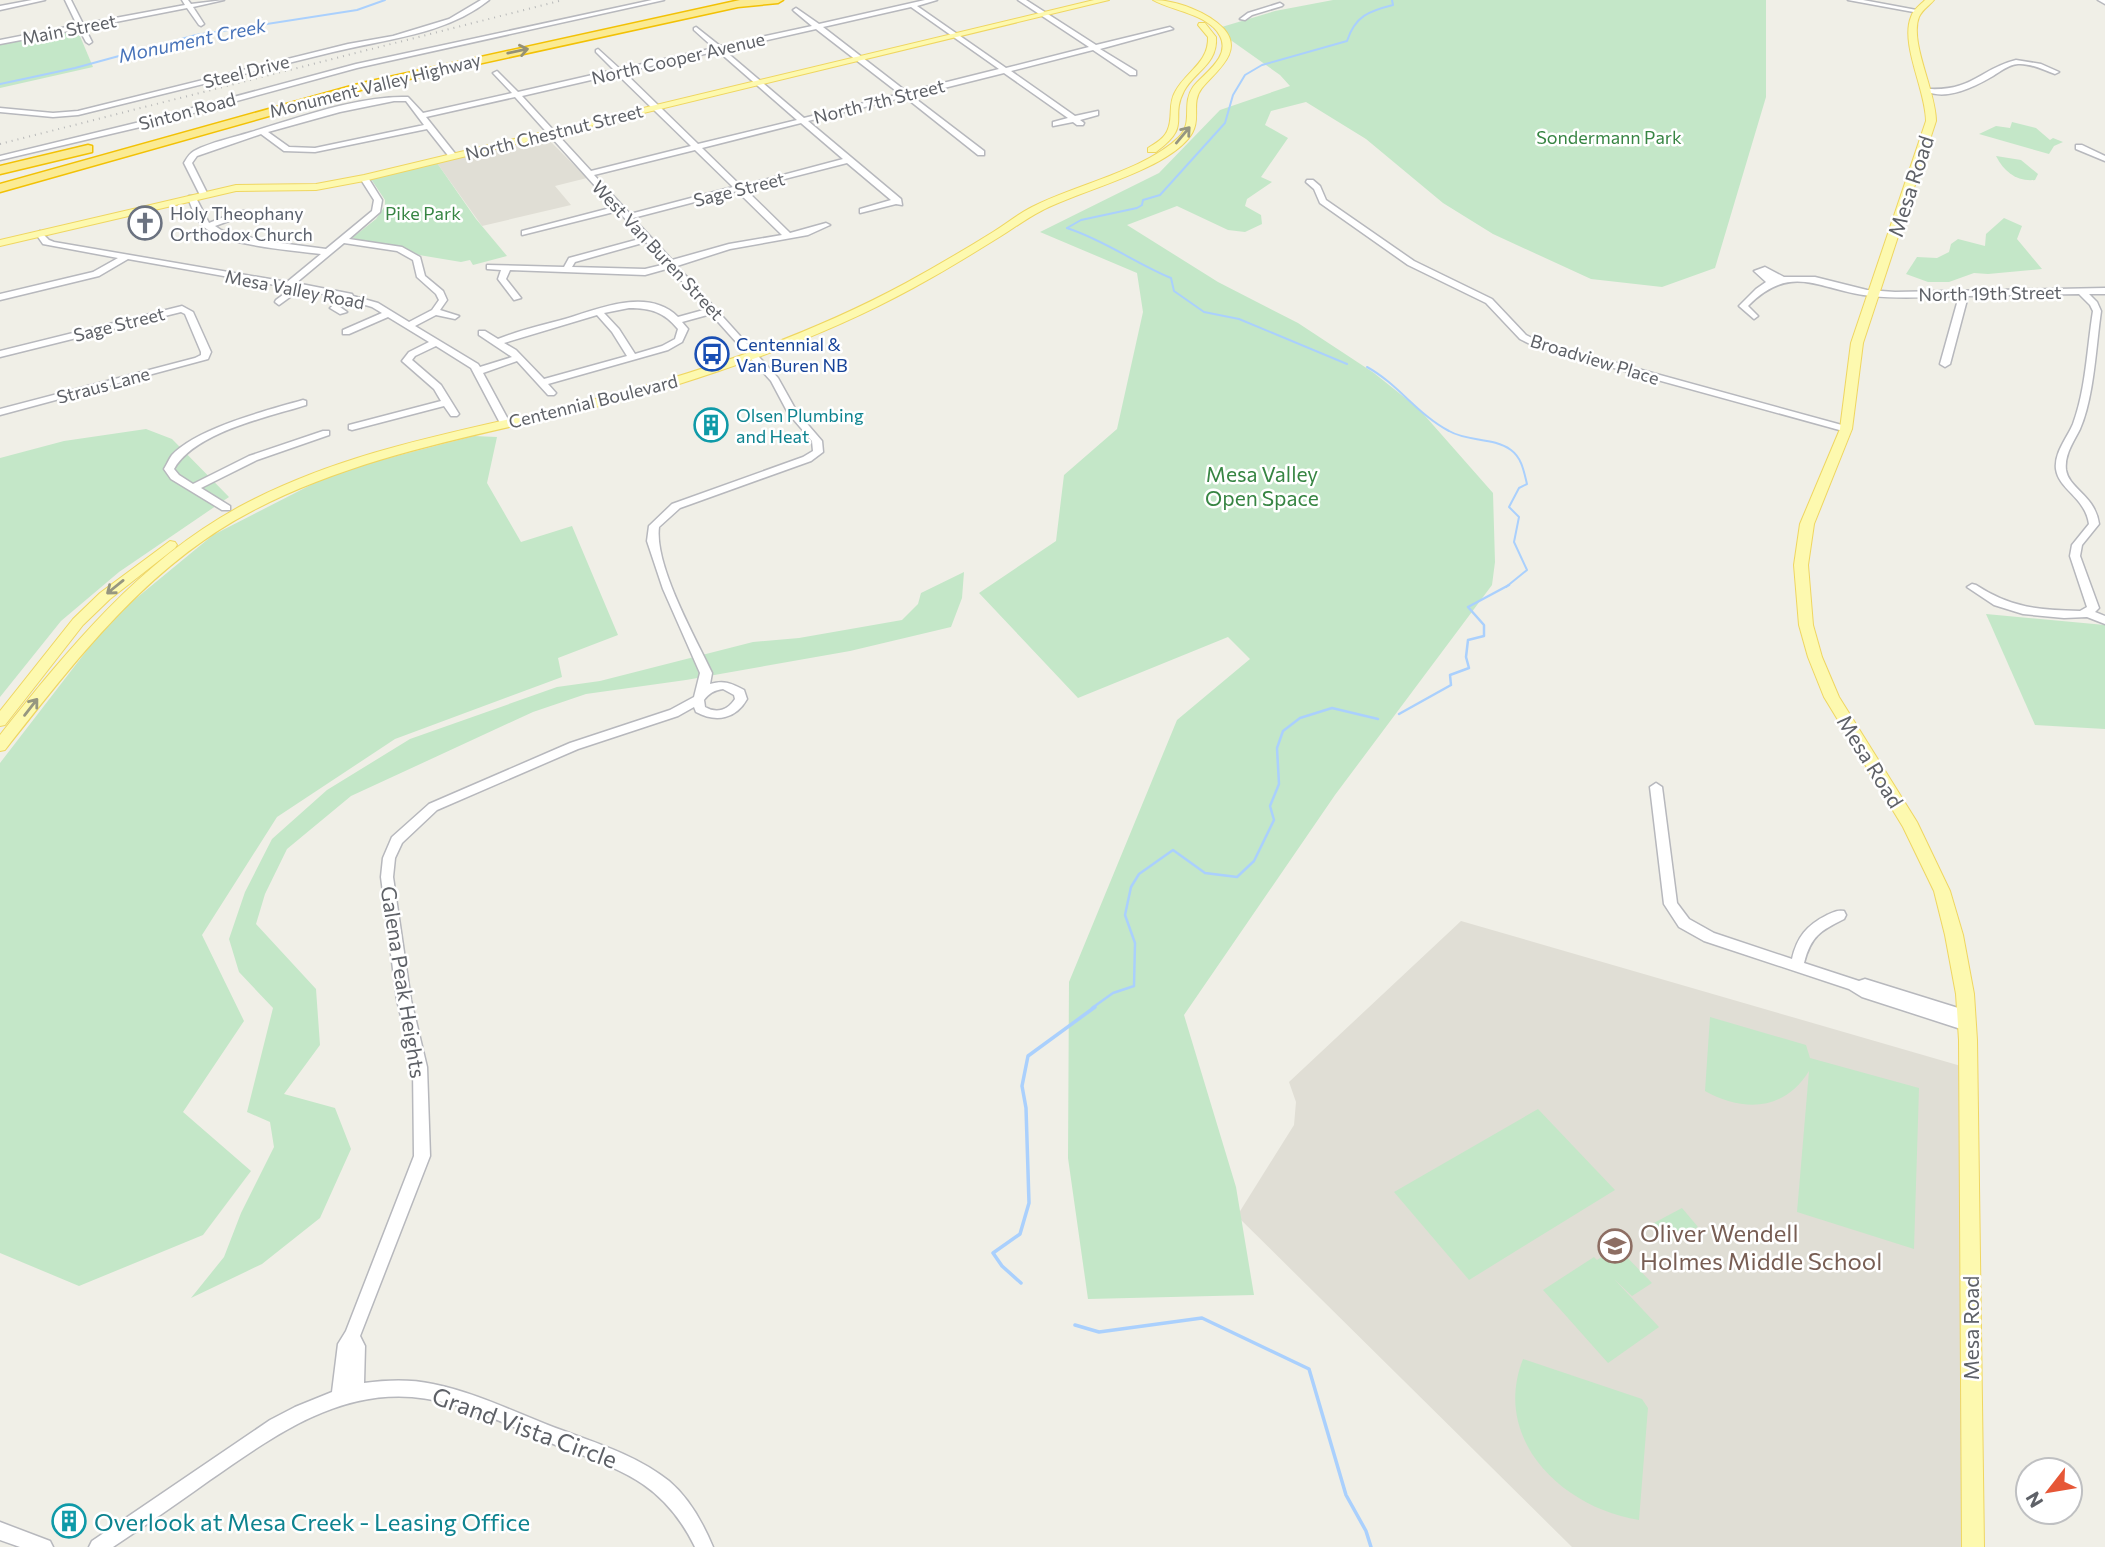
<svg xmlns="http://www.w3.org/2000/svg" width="2105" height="1547" font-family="Commissioner,sans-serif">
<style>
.education{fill:#e0ded5}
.green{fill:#c4e7c8}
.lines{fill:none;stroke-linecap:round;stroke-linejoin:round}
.stream-far2{stroke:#aad0fd;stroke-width:2}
.stream-far1{stroke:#aad0fd;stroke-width:2.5}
.stream{stroke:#aad0fd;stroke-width:3.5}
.minor-casing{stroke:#b7b8bd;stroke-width:3}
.major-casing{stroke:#efd661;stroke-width:2}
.highway-casing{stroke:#f2c105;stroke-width:3}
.minor{fill:#fff;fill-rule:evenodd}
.major{fill:#fdf9af;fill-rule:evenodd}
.highway{fill:#fbeb93;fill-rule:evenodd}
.rail{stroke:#b7b8b8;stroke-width:2;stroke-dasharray:1 5;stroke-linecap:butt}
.oneway{stroke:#959176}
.oneway2{stroke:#969680}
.labels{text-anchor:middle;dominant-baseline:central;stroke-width:5;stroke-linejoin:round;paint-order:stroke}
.far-street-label{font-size:18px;fill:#5e6167;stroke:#fff}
.far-park-label{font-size:18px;fill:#378543;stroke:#fff}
.far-worship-label{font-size:18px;fill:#5b616d;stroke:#fff;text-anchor:start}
.far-transit-label{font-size:18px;fill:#164399;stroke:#fff;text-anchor:start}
.far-culture-label{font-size:18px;fill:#0d838f;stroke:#fff;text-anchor:start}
.far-water-label{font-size:19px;font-style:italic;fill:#4873b9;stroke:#fff}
.street-label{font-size:21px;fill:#5e6167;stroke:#fff}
.park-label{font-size:21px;fill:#378543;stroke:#fff}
.near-education-label{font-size:24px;fill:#785e54;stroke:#fff;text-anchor:start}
.near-street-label{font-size:24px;fill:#5e6167;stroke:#fff}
.near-culture-label{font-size:24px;fill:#0d838f;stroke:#fff;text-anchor:start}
</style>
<rect width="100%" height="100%" fill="#f0efe7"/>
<g class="education">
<path d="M546,137L587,178L555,186L571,205L482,226L437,163Z"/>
<path d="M1461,921L1961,1066L1964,1547H1572L1237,1216L1294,1125L1296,1102L1289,1082Z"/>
</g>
<g class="green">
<path d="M1333,0H1766V97L1715,268L1662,287L1591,279L1493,234L1443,203L1366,139L1306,102L1271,111L1265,125L1288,138L1261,177L1272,182L1247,199L1245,206L1261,215L1262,224L1245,232L1228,230L1177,206L1127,225L1218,282L1298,323L1374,373L1419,409L1493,493L1495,562L1492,585L1335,795L1184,1015L1236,1187L1254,1295L1088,1299L1068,1158L1069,982L1177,720L1250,659L1228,637L1078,698L979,593L1056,541L1064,475L1117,429L1143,312L1137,273L1040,232L1159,173L1220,110L1290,86L1280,75L1215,29L1275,11Z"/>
<path d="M77,29L93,67L0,88V43Z"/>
<path d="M2012,122L2036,128L2050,140L2053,138L2063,142L2054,146L2049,154L1979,134L1996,126L2010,128Z"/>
<path d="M1996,156L2021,160L2038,174L2035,180C2017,182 2004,172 1996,156Z"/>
<path d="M437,163L476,219L507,256L473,265L470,260L461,262L419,255L406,249L352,238L376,219L385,206V200L371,179Z"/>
<path d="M2004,218L2022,226L2017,239L2042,269L1988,274L1974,273L1949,282H1928L1906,274L1917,257L1937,258L1949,252L1951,244L1958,239L1985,246L1986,234Z"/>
<path d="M146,429L172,439L229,497L119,572L61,621L0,697V458L64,441Z"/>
<path d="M474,436L497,437L487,483L521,542L572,526L618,635L558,658L562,677L395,739L277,817L202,935L244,1021L183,1112L251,1171L203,1235L79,1286L0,1253V763L111,619L213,535L338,471Z"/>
<path d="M964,572L962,598L951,627L850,651L686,680L586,694L533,712L351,796L287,849L265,894L256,924L316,989L320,1045L284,1094L335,1108L351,1149L320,1218L262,1264L191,1298L224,1257L241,1213L274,1147L270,1122L247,1112L273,1008L239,972L229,939L245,892L272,839L327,790L410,739L557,687L600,681L753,642L799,638L902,620L918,604L921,593Z"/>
<path d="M1986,614L2105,625V729L2035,725Z"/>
<path d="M1710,1017L1806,1045L1810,1058L1919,1088L1914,1249L1797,1212L1809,1071C1785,1110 1745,1113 1705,1091Z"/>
<path d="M1538,1109L1615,1190L1469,1280L1394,1192Z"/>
<path d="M1682,1208L1698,1227L1666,1244L1650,1225Z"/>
<path d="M1617,1247L1652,1283L1632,1296L1614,1279L1659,1327L1608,1363L1543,1290L1594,1257L1597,1260Z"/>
<path d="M1523,1359L1642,1399L1648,1408L1639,1520C1563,1508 1491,1440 1523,1359Z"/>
</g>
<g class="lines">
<g class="stream-far2">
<path d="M0,84L75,68L196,35L357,10L385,0"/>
<path d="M1067,228L1081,220L1137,208L1142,205L1143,200L1160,195L1225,123L1233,95L1245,75L1262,65L1347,41C1355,16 1369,11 1393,5L1392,0"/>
<path d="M1067,228C1104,240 1135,263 1171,278L1174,291L1204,312L1239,319L1347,364"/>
<path d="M1367,367C1398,384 1418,415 1449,431C1468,442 1493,437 1511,450C1522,458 1524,472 1527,484L1519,488L1509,507L1519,517L1514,542L1527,570L1506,587"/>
</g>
<g class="stream-far1">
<path d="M1399,714L1451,685L1450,675L1469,668L1466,657L1468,640L1484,636V625L1468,607L1509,585"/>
<path d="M1092,1008L1113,993L1134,986L1135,943L1125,915L1131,887L1139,874L1173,850L1205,873L1237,877L1254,861L1274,820L1270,806L1279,784L1277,748L1283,731L1300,718L1332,708L1378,719"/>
</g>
<g class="stream">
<path d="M1021,1283L1002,1266L993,1253L1020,1234L1029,1203L1026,1108L1022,1086L1028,1056L1095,1007"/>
<path d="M1075,1325L1099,1332L1202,1318L1309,1369L1346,1495L1366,1531L1371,1547"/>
</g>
<defs>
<g id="minor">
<path d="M32,0H45L0,10V6Z"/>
<path d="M65,0H71L83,24L185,5L182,0H188L191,4L224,0L193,7L204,24L201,26L199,25L187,8L85,28L92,42L89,44L86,42L79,29L0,44V40L77,25Z"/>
<path d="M481,0H489C445,35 386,39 333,52C248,73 163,94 78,115L53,117L0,112V108L53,113L78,111L348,44L393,36L449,19Z"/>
<path d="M652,0H664L357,68L153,124L0,160V156L148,120L356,64Z"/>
<path d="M925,0H937L917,6L1006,68L1089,47L1018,0H1026L1096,45L1170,27L1173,29L1100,49L1136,71V75H1130L1093,50L1011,71L1075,116L1098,111V115L1080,120L1084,123L1083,125H1077L1073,122L1053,126V122L1068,118L1004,73L912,96L984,151V155H978L905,97L808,121L901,199L902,205L896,204L860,213V209L891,200L847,163L745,189L790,233L826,223L830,225L808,235L730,249L677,266L778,378L797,412L822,441L823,452L811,461L680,508L659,527C654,565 695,637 712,673L710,684C724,680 731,683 744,690L747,699C736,719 716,723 696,712L694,707L678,716L578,749L437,810L402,843L395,858L393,877L411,1000L427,1067L430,1156L360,1336L365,1346L364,1383C387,1380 410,1379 433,1384C473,1392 510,1410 548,1425C589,1441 634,1453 669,1481C689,1498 703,1523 713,1547H695C663,1482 621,1470 558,1446C512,1427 463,1401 412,1397C334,1391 271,1438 210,1480C178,1503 146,1525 113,1547H89L92,1541L270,1420L295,1407L332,1392L338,1344L346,1331L414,1156L413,1067L397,1000L381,877L383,858L392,837L429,804L570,743L670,710L694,697L700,673L663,589L647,541L649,526L672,504L803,457L813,451L812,441L788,413L771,381L711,314L682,322L688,329L682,342L668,350L548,384L556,393L554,395H548L517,361L483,373L510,423L505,426L500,423L471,368L436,346L415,356L412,360L441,385L459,414L457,416H451L444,406L352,430L349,429V425L441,401L434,389L402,361L409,352L429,342L388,317L349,334H343V330L382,313L372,307L349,300L340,307L347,312L340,314L330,308L341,298L301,289L279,305L275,302L276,300L292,288L128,259L99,276L0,300V294L93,272L118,258L43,244L36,234L40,231L49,240L54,242L287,282L321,254C291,250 226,246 204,227C196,220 192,208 188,198L189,196H195L209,223L239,211H245V215L215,226L221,230L265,241L326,249L372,211L374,200L360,178L364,176H367L382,200L380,212L349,239L402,247L420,257L425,276L443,291L447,300L440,310L459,316L455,319L436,315L415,326L478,364L480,367L512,357L479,335V331H485L498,339C520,330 543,325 565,319C599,309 648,287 678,317L707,309L670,268L645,275L510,270L506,279L521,298L514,300L498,279L501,270L487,269V265L564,267L569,258L643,238L618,211L522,235V231L614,207L515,97L426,117L457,156L453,158H450L427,129L315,152L284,151L261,134L197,156L192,163L208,195L204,197L200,195L184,163C187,158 189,154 194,151C211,142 232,138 251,132C297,118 360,95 408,97L423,113L512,93L493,73L497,71L518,92L614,70L596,52V50L598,49L620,69L714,48L694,30V28L696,27L720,46L812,26L794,11L793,10L796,8L819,24ZM911,7L999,69L907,92L823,27ZM816,29L900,94L804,118L724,50ZM718,51L797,120L698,144L624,72ZM617,74L691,146L591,171L522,96ZM394,101H406L424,125L315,148L289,147L268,132L340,112ZM801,123L843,159L741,186L702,148ZM695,150L733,187L630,214L594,175ZM737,191L782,235L729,244L672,260L633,218ZM646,242L666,264L645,269L572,267L575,262ZM344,243L397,251L413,260L417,277L436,294L439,300L432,310L409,322L378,303L353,296L352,294L296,283ZM629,308C651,308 664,312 678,329L675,339L662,346L635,354L619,329L604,313ZM597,315L612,332L627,356L544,379L516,350L504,343ZM723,689L734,695L735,699C728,710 717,714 705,707L704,700C709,693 715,690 723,689Z"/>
<path d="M1848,0H1863L1922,11L1919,13Z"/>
<path d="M2098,0H2105V4Z"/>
<path d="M1280,3L1283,5L1282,6L1252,15L1245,20L1240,19L1248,13Z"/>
<path d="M2016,60L2041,64L2059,72L2055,74C2043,70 2031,63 2018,64C2008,65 2001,71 1993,76C1974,87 1947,101 1925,91L1929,89C1973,91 1980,69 2016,60Z"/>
<path d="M2076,145H2082L2105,156V161L2076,149Z"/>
<path d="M1307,180H1313L1320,186L1326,200L1414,261L1492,299L1526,335L1540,342L1849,427L1851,429L1849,431H1843L1534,346L1520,339L1486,303L1408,265L1320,203L1314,189L1306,182Z"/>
<path d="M1765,267L1784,277H1815L1867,290L1895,292L2105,288V294H2089L2097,302L2101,311C2096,346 2094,397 2080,429C2074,441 2064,455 2066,470C2069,489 2095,495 2099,524L2082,545L2080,556L2099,608L2095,612L2105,616V624L2087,617L2064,618L2023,614L1994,605L1967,587L1972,584L1976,585C2011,608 2038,610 2080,611L2087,607L2070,556L2072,545L2089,524C2085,497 2059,490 2056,469C2054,453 2067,438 2073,424C2086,389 2087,348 2093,311L2090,305L2079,294L1968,296L1950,364L1945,367L1940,364L1959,296C1929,297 1900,299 1871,296C1820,291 1792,261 1748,306L1758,316L1754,319L1739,306L1756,289L1766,282L1754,271Z"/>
<path d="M182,306L193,312L211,352L208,359L0,415V409L195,358L201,355V352L185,314L181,312L0,357V351Z"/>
<path d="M303,400L306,401V405C268,417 195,432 174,469L179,475L193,484L249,456L323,431H329V435L257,460L201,488L230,506V510H222L171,479L164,469C167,464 169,459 172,455C197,428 268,410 303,400Z"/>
<path d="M1656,783L1662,787L1677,903L1689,919L1714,933L1792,959C1797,937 1807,925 1827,915C1834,912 1837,910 1844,911L1846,915L1844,919C1820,931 1811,936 1804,963L1859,981L1865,979L1971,1012L1973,1016L1970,1020L1974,1025L1972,1029L1967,1031L1862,997L1849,989L1704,941L1679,927L1664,904L1650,787Z"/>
<path d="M0,1522L50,1541L53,1547H20L0,1540Z"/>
</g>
<g id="major">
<path d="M1094,0H1109L364,181L316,190L236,191L0,246V240L236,185L316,184L364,175Z"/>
<path d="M1153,0C1176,0 1208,12 1224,29C1244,52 1216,71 1202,88C1189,105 1204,120 1188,139C1160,172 1081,190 1041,211C1027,218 1014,228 1001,236C972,254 943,272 913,288C836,330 756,360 673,386C532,429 384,442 252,511C148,565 76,660 5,750L0,751V735C69,648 140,561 239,507C370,436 521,424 662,381C746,356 828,325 906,283C935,267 964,250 993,232C1006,224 1018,214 1032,207C1074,185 1146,170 1179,137C1194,122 1181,104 1193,87C1204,73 1231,57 1220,36C1209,14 1172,11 1153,0Z"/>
<path d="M1925,0H1934C1930,5 1922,10 1919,17C1909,42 1936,91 1936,121L1863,343L1852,429L1814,524L1808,565L1813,625L1822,657L1839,697L1917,822L1950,891L1963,935L1974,994L1977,1040L1984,1547H1962L1959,1040L1956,994L1945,935L1934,891L1903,827L1824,697L1808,657L1799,625L1794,565L1800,524L1840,429L1851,343L1926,121C1926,91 1900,44 1911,17C1913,10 1920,5 1925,0Z"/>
<path d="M1199,23H1205L1216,37C1218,64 1195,71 1184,91C1169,120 1193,125 1156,152H1148V148C1156,143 1165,138 1168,129C1173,117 1168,104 1175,92C1186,71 1209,63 1208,37L1198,25Z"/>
<path d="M170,541L175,542L177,545L175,548L110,599L83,625L5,725L0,726V711L73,619L100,593Z"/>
</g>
<g id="highway">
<path d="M740,0H783L778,3L738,7L368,88L0,192V184L362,83Z"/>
<path d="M88,145L92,146V152L0,174V166Z"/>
</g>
</defs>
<use href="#minor" class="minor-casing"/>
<use href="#major" class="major-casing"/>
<use href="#highway" class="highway-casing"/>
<use href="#minor" class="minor"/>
<use href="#major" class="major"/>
<use href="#highway" class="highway"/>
<path class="rail" d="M0,144L563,0"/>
</g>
<defs><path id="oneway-shaft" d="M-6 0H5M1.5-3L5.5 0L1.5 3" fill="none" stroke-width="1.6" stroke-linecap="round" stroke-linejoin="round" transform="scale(1.75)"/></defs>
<use class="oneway" href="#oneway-shaft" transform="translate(518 51) rotate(-12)"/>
<g class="oneway2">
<use href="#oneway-shaft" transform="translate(1183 135) rotate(-50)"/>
<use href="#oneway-shaft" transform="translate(115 587) rotate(141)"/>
<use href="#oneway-shaft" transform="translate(31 707) rotate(-52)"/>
</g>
<defs>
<symbol id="church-ring" viewBox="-11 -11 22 22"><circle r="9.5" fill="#fff" stroke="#6b7280" stroke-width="1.5"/><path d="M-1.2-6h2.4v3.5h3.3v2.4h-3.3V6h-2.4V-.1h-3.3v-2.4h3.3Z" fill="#6b7280"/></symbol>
<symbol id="bus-ring" viewBox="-11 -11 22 22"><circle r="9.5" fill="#fff" stroke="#1a4fb4" stroke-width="1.5"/><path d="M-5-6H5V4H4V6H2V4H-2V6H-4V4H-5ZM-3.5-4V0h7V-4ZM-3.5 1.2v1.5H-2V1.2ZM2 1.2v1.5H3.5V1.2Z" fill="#1a4fb4"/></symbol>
<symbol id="building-ring" viewBox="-11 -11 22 22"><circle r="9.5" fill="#fff" stroke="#0f9aa8" stroke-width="1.5"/><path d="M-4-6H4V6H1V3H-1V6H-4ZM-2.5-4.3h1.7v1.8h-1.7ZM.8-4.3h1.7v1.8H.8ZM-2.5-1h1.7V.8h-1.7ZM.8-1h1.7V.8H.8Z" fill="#0f9aa8"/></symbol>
<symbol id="school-ring" viewBox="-11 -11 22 22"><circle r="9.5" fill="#fff" stroke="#8d6e63" stroke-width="1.5"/><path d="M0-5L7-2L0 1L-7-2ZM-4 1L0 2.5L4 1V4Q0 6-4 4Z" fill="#8d6e63"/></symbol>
</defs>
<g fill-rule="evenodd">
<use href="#church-ring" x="126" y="204" width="38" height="38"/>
<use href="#bus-ring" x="693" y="335" width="38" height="38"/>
<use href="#building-ring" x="692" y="406" width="38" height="38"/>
<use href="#school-ring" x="1596" y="1227" width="38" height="38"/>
<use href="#building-ring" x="50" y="1502" width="38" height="38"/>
</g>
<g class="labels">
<g class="far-street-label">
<text transform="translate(69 29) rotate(-11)">Main Street</text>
<text transform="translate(678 58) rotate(-13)">North Cooper Avenue</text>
<text transform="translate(246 71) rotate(-14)">Steel Drive</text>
<text transform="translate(375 85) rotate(-14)">Monument Valley Highway</text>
<text transform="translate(879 101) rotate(-14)">North 7th Street</text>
<text transform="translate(187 111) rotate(-15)">Sinton Road</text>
<text transform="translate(554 132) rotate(-14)">North Chestnut Street</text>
<text transform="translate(739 189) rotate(-14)">Sage Street</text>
<text transform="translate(658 250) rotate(47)">West Van Buren Street</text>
<text transform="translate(295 289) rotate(11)">Mesa Valley Road</text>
<text transform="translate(1990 293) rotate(-1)">North 19th Street</text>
<text transform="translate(119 324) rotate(-14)">Sage Street</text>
<text transform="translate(1595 359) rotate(17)">Broadview Place</text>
<text transform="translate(103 385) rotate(-15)">Straus Lane</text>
<text transform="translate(593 401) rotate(-14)">Centennial Boulevard</text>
</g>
<g class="far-park-label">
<text x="1609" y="137">Sondermann Park</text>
<text x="423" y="213">Pike Park</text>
</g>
<g class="far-worship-label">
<text x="170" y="213">Holy Theophany<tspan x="170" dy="21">Orthodox Church</tspan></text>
</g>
<g class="far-transit-label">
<text x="736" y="344">Centennial &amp;<tspan x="736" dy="21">Van Buren NB</tspan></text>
</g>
<g class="far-culture-label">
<text x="736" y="415">Olsen Plumbing<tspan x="736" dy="21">and Heat</tspan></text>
</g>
<g class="far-water-label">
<text transform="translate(192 40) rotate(-12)">Monument Creek</text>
</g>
<g class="street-label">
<text transform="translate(1910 186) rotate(-72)">Mesa Road</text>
<text transform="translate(1871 761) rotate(58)">Mesa Road</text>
<text transform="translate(404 982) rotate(81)">Galena Peak Heights</text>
<text transform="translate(1970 1328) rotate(-90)">Mesa Road</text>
</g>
<g class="park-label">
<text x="1262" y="473">Mesa Valley<tspan x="1262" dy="24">Open Space</tspan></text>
</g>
<g class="near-education-label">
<text x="1640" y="1232">Oliver Wendell<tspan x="1640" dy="28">Holmes Middle School</tspan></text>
</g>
<g class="near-street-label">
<text transform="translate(525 1427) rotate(20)">Grand Vista Circle</text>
</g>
<g class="near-culture-label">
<text x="94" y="1521">Overlook at Mesa Creek - Leasing Office</text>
</g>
</g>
<g transform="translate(2049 1491) rotate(239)"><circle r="33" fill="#ffffff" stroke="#bfc0c2" stroke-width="2"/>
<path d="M0-5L12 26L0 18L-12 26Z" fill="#e65737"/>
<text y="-10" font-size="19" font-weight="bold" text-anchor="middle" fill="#5e6167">N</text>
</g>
</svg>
